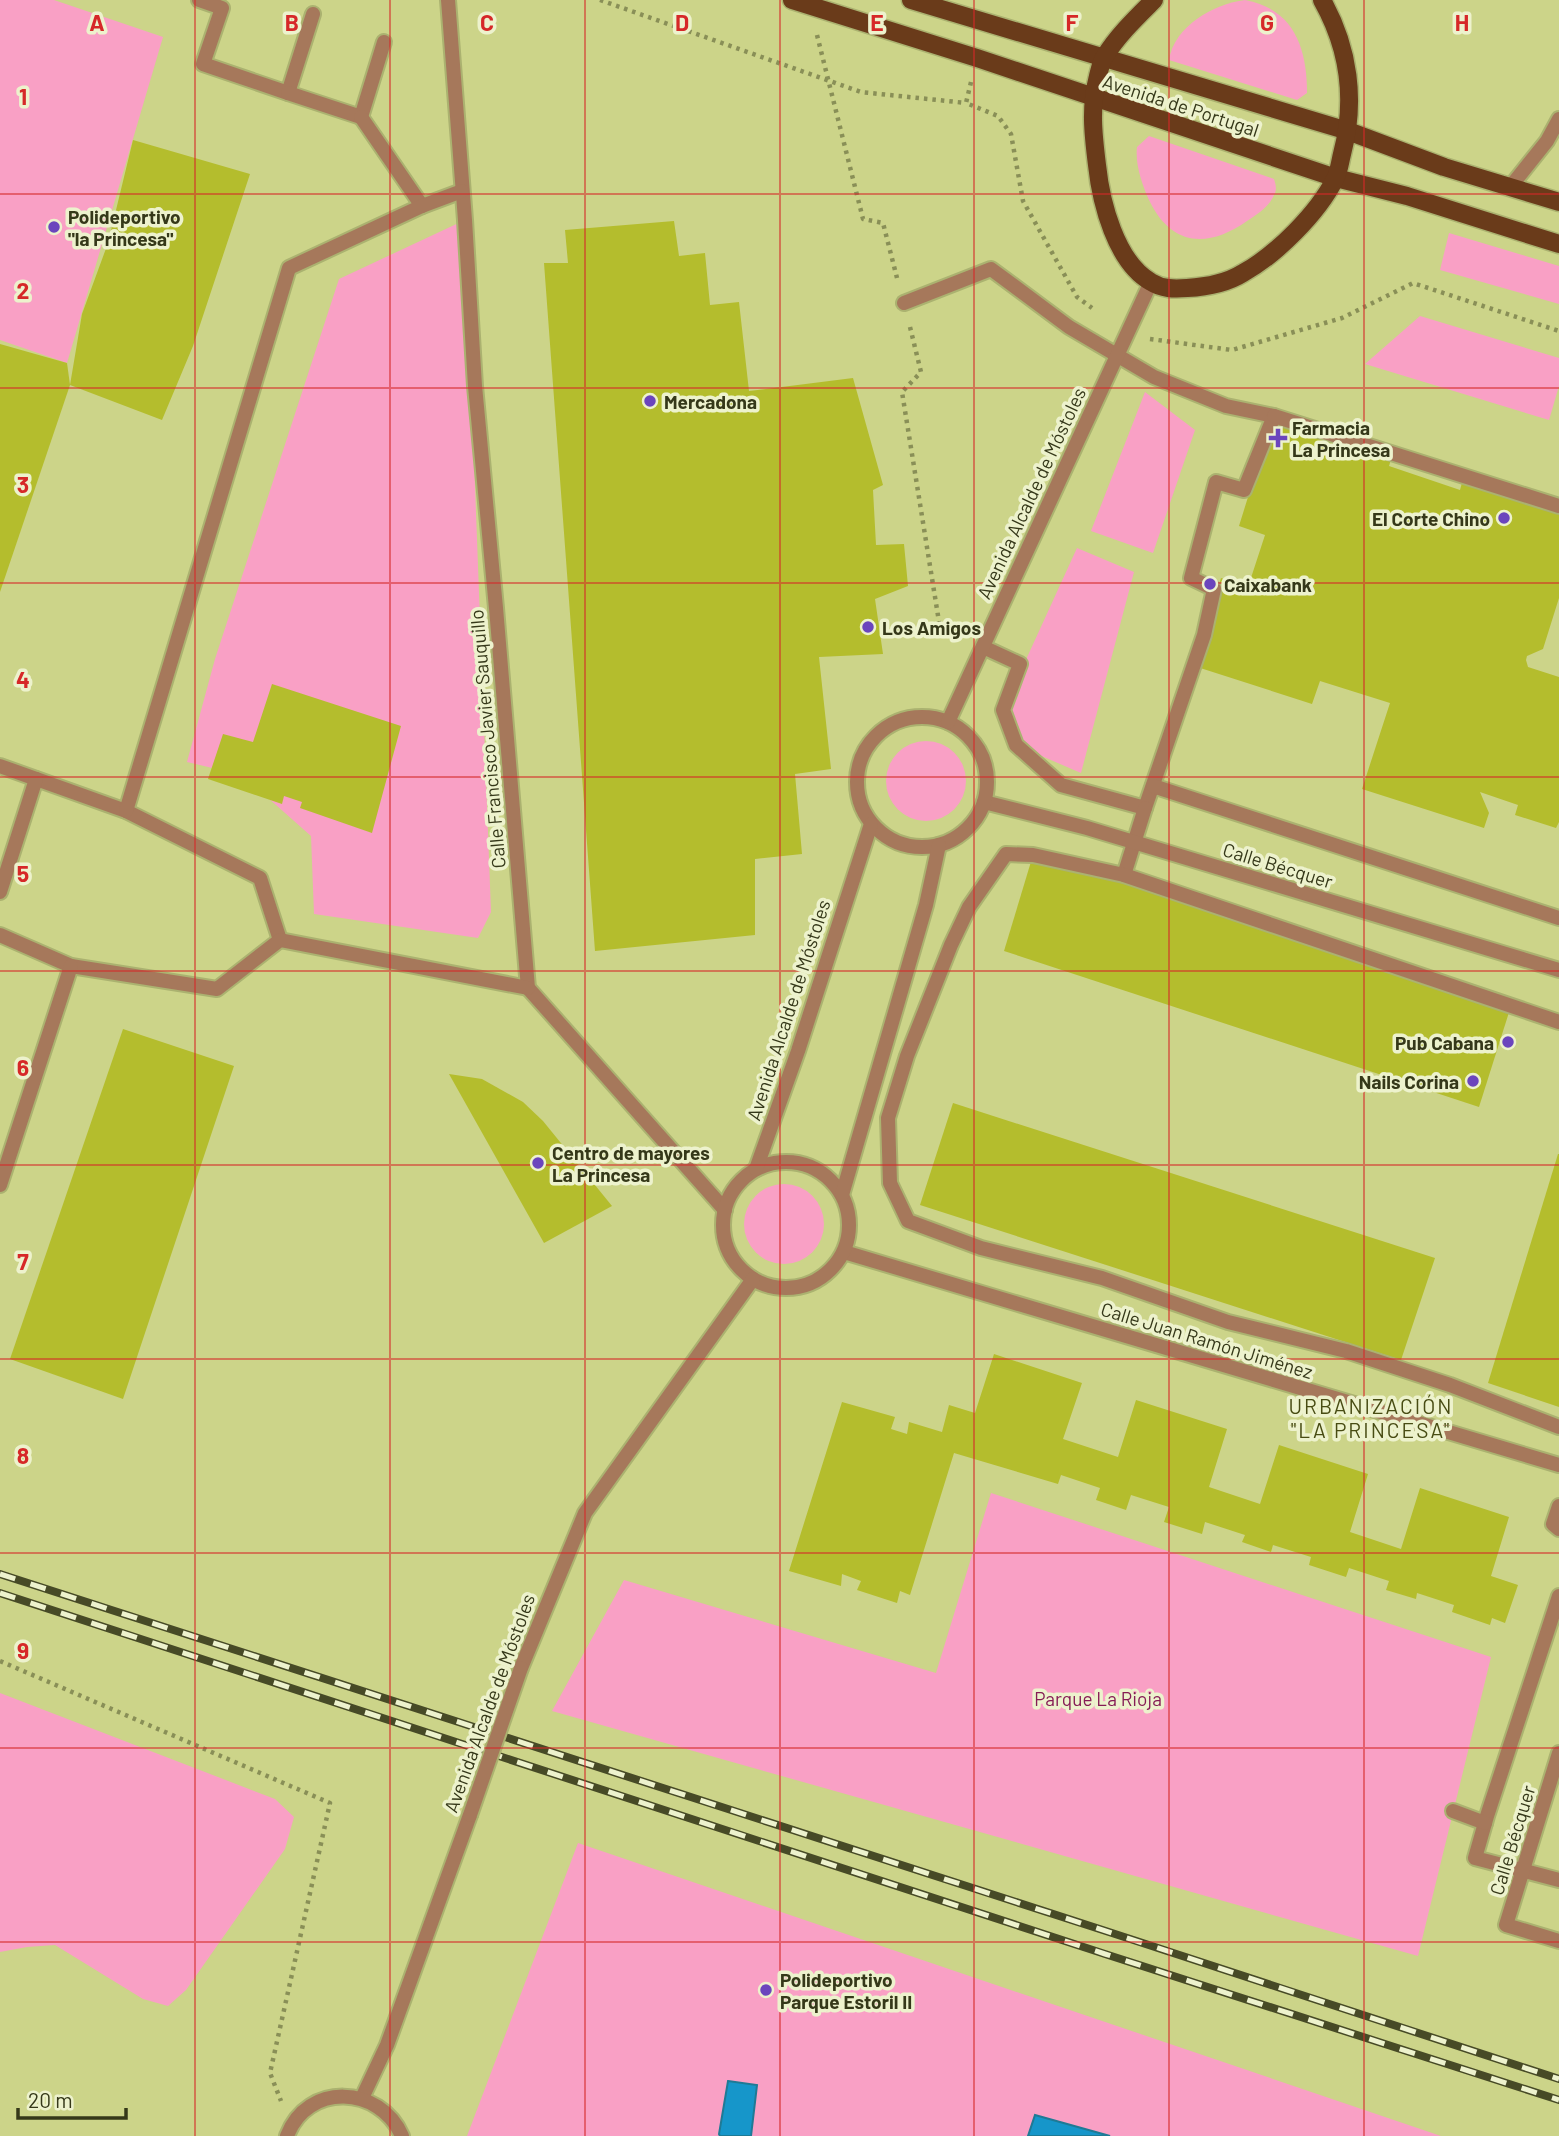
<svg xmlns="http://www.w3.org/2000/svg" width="1559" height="2136" font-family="Barlow,sans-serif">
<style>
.green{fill:#f9a0c5}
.water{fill:#1696ca;stroke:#1f7a95;stroke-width:2}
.building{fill:#b4bd2d}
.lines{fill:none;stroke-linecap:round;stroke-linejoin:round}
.service-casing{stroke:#abb270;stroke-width:18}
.pedestrian-casing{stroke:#abb270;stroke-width:18}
.minor-casing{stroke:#abb270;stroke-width:18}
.tertiary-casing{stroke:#abb270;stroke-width:18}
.primary-casing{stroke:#abb270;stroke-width:21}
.path{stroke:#898f57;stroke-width:4.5;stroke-dasharray:3.5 5;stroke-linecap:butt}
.service{stroke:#a6785b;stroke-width:14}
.pedestrian{stroke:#a6785b;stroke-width:14}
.minor{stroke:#a6785b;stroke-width:14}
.tertiary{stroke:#a6785b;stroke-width:14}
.primary{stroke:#6a3b1a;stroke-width:18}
.rail-casing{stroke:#474a26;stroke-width:8}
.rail{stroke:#edf2cd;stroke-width:5;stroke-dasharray:16;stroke-linecap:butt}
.tertiary-bridge-casing{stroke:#abb270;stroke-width:18;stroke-linecap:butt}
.tertiary-bridge{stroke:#a6785b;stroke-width:14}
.grid{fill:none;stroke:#d62828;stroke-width:2;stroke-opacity:0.55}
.poi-dot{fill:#6b45bd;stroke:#edf2cd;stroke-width:2.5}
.labels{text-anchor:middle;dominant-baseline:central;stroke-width:7;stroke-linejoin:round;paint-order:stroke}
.street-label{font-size:19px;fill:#353819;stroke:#edf2cd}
.poi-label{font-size:19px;font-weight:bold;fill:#353819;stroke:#edf2cd;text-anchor:start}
.park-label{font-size:19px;fill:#861c55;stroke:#edf2cd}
.neighbourhood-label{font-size:21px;letter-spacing:2px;fill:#484c13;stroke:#edf2cd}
.grid-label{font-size:23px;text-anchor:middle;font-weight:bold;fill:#d62828;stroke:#edf2cd;stroke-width:7;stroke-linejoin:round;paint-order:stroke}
</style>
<rect width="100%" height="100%" fill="#ccd489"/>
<g class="green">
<path d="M0,0H54L163,37L67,363L0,340Z"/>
<path d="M1245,0C1294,9 1307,48 1307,93L1297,100L1169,60C1174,26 1214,4 1245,0Z"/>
<path d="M1149,136L1274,179C1276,185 1277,190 1274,195C1270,206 1256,215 1247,221C1207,249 1171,246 1149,200C1142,184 1135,164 1137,147Z"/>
<path d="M465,220L491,912L478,938L314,914L311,836L242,775L187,762L215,659L339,279Z"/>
<path d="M1449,233L1559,266V304L1440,270Z"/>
<path d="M1420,316L1559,358V386L1549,420L1365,364Z"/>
<path d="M1145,392L1195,430L1153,553L1091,531Z"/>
<path d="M1077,548L1134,572L1081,773L1016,745L1003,710Z"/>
<circle cx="926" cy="781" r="40"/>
<circle cx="784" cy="1224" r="40"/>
<path d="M991,1493L1491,1657L1418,1956L552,1711L624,1580L936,1673Z"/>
<path d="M0,1693L275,1799L294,1817L285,1849L186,1990L168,2006L143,1999L55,1945L27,1947L0,1952Z"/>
<path d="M578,1843L1441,2136H467Z"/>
</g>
<g class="water">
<path d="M728,2081L757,2085L751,2136H720L719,2134Z"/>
<path d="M1035,2115L1110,2136H1028Z"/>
</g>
<g class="building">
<path d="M133,140L250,174L193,346L162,420L70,385L82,314L108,243Z"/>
<path d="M674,221L679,256L705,253L710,305L739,302L749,391L853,378L883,485L873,490L876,545L904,544L908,586L875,599L883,654L819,657L831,769L795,774L802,854L755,859V935L595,951L544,263H568L565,230Z"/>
<path d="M0,344L67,363L70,385L0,592Z"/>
<path d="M1272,420L1393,453L1389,466L1460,490L1464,475L1559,506V598L1543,649L1527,656L1526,660L1528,667L1559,677V822L1556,828L1515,815L1518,805L1480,792L1489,813L1484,828L1362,789L1390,703L1320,681L1312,704L1194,666L1221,578L1248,587L1265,535L1239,526Z"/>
<path d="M272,684L401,726L372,833L300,808L302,802L284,796L282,804L208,779L223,734L253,742Z"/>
<path d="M1033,855L1124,875L1511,1006L1479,1107L1004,951Z"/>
<path d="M123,1029L234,1066L123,1399L10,1359Z"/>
<path d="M449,1074L482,1079L523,1102L543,1121L612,1206L544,1243Z"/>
<path d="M953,1103L1435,1258L1401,1360L920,1205Z"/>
<path d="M1558,1154H1559V1407L1488,1383Z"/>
<path d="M994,1354L1082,1383L1063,1439L1118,1457L1136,1400L1227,1429L1209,1487L1260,1504L1279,1445L1368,1474L1350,1532L1401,1549L1420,1488L1509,1517L1491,1576L1518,1585L1505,1623L1492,1618L1490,1625L1452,1612L1454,1605L1417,1593L1416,1599L1386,1590L1389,1581L1349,1568L1346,1577L1309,1565L1311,1557L1273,1545L1271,1552L1242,1542L1245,1535L1205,1522L1202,1534L1164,1522L1169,1507L1131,1495L1126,1510L1096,1500L1100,1488L1061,1475L1058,1484L954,1453L910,1595L900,1591L897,1603L857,1590L861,1581L842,1574L841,1586L789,1571L842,1402L895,1417L891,1429L907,1434L909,1422L942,1432L949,1405L975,1413Z"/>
</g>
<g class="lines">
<defs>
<g id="service">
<path d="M199,0L222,8L203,64L288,93L313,14"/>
<path d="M288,93L361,117L384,42"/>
<path d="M361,117L422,206"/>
</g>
<g id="pedestrian">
<path d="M904,303L991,269L1069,327L1154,377L1226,406L1274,416L1244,490L1216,482L1191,578L1214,589L1204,635L1145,808L1061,785L1016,745L1003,710L1020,664L983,647"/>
<path d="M1274,416L1559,506"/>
<path d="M1153,786L1559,918"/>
<path d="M1124,875L1145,808"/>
<path d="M1559,1022L1124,875L1033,855L1006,854L969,907L951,945L907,1056L888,1118L890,1183L908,1221L981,1248L1102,1278L1228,1322L1346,1351L1450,1385L1559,1427"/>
<path d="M1559,1506L1553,1524L1559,1529"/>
<path d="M1559,1596L1487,1816L1475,1858L1559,1880"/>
<path d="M1453,1811L1485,1823"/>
</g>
<g id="minor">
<path d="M448,0L465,220L475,386L496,608L528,988L725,1210"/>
<path d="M1511,186L1547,141L1559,119"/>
<path d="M0,766L126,811L260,878L280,940"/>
<path d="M984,802L1087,828L1559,970"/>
<path d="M126,811L289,268L422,206L462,191"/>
<path d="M0,892L36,779"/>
<path d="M0,935L71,966L217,989L280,940L528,988"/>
<path d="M0,1185L71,966"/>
<path d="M844,1252L1559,1465"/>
<path d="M1559,1753L1506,1925L1559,1941"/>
</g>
<g id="tertiary">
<circle cx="922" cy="782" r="65"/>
<path d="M948,722L1151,282"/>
<circle cx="786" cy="1225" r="63"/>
<path d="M756,1169L798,1051L871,824"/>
<path d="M842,1195L926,905L939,845"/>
<path d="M521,1668L585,1513L753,1279"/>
<path d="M362,2098L387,2045L470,1815"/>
<path d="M287,2136C307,2082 380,2085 402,2136"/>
</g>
<g id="primary">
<path d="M792,0L977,58L1336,178L1407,196L1559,244"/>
<path d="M911,0L1348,131L1444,167L1559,202"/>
<path d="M1154,0C1137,17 1118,35 1105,56C1101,61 1100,69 1098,76C1090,107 1093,133 1097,165C1101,203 1116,262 1151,282C1162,289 1174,289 1187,288C1205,287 1227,283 1243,273C1276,255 1318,213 1335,179C1339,172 1340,162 1342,154C1356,101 1349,48 1322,0"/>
</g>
</defs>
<use href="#service" class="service-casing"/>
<use href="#pedestrian" class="pedestrian-casing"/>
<use href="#minor" class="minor-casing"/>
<use href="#tertiary" class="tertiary-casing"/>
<use href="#primary" class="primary-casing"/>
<g class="path">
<path d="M600,0L861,92L966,103"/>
<path d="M817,35L863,219L883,223L897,278"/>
<path d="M971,82L966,103L998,116L1011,134L1023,201L1077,297L1092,308"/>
<path d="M910,327L921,372L902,392L940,628L960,637"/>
<path d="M1150,339L1232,350L1342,318L1413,283L1559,331"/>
<path d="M0,1661L330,1803L270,2073L281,2101"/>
</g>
<use href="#service" class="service"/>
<use href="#pedestrian" class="pedestrian"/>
<use href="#minor" class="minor"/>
<use href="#tertiary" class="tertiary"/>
<use href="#primary" class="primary"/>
<defs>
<g id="rail">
<path d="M0,1574L1112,1933L1559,2079"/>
<path d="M0,1593L1105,1954L1559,2100"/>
</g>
</defs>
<use href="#rail" class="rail-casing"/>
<use href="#rail" class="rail"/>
<defs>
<path id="tertiary-bridge" d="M470,1815L521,1668"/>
</defs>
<use href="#tertiary-bridge" class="tertiary-bridge-casing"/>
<use href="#tertiary-bridge" class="tertiary-bridge"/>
</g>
<path class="grid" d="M195,0V2136M390,0V2136M585,0V2136M780,0V2136M974,0V2136M1169,0V2136M1364,0V2136M0,194H1559M0,388H1559M0,583H1559M0,777H1559M0,971H1559M0,1165H1559M0,1359H1559M0,1553H1559M0,1748H1559M0,1942H1559"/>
<g class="poi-dot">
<circle cx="54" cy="227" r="7"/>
<circle cx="650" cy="401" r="7"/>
<path d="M1274.5 427.5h7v7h7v7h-7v7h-7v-7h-7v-7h7z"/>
<circle cx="1504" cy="518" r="7"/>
<circle cx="1210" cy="584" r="7"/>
<circle cx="868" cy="627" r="7"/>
<circle cx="1508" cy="1042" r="7"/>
<circle cx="1473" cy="1081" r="7"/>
<circle cx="538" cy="1163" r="7"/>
<circle cx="766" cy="1990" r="7"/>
</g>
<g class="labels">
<g class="street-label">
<text transform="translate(1181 105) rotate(18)">Avenida de Portugal</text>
<text transform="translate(1031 493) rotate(-65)">Avenida Alcalde de Móstoles</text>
<text transform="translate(487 739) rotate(-95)">Calle Francisco Javier Sauquillo</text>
<text transform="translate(1278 865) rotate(17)">Calle Bécquer</text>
<text transform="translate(788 1010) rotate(-72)">Avenida Alcalde de Móstoles</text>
<text transform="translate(1207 1340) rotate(17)">Calle Juan Ramón Jiménez</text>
<text transform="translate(489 1703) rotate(-70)">Avenida Alcalde de Móstoles</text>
<text transform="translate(1512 1840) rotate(-73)">Calle Bécquer</text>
</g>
<g class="poi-label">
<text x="68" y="216">Polideportivo<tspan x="68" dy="22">"la Princesa"</tspan></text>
<text x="664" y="401">Mercadona</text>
<text x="1292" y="427">Farmacia<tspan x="1292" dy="22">La Princesa</tspan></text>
<text x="1490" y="518" text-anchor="end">El Corte Chino</text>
<text x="1224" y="584">Caixabank</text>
<text x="882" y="627">Los Amigos</text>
<text x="1494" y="1042" text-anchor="end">Pub Cabana</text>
<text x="1459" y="1081" text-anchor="end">Nails Corina</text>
<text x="552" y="1152">Centro de mayores<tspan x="552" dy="22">La Princesa</tspan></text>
<text x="780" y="1979">Polideportivo<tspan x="780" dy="22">Parque Estoril II</tspan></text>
</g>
<g class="park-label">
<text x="1098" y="1698">Parque La Rioja</text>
</g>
<g class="neighbourhood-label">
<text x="1371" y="1405">URBANIZACIÓN<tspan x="1371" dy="24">"LA PRINCESA"</tspan></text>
</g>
</g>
<g class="grid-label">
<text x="97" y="31">A</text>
<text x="292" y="31">B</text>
<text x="487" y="31">C</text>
<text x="682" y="31">D</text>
<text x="877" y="31">E</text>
<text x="1072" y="31">F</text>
<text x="1267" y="31">G</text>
<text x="1462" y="31">H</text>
<text x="23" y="105">1</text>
<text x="23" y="299">2</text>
<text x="23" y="493">3</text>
<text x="23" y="688">4</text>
<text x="23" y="882">5</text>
<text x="23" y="1076">6</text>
<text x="23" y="1270">7</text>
<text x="23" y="1464">8</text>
<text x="23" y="1659">9</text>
</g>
<path d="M18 2108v10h108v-10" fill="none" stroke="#353819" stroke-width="3.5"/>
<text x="28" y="2108" font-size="21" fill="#353819" stroke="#edf2cd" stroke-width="5" paint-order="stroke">20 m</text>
</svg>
